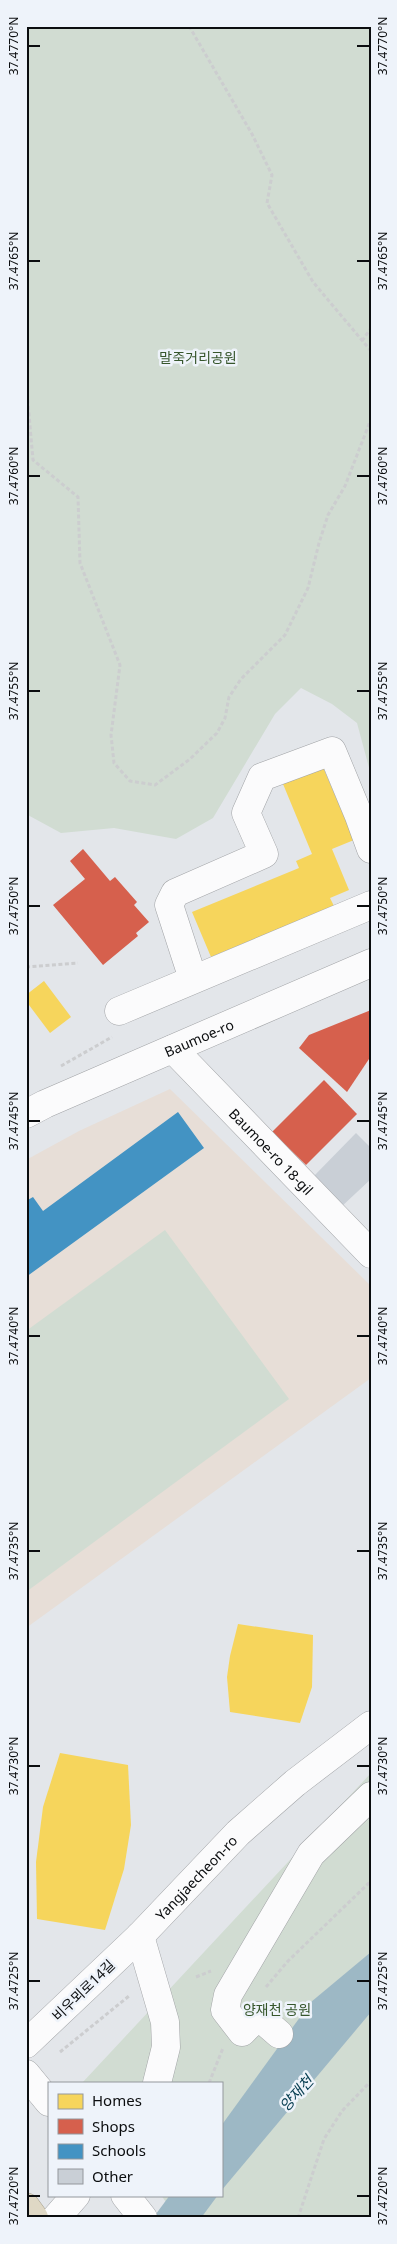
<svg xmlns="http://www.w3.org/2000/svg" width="397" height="2244" font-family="'Noto Sans','Noto Sans KR',sans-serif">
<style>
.education{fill:#e7ded7}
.green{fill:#d1dcd2}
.water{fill:#9db8c5}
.homes{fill:#f6d55c}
.shops{fill:#d6604d}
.schools{fill:#4393c3}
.building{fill:#c9cfd6}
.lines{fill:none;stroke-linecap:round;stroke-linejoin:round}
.minor-casing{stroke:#a1a3a6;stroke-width:29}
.highway-casing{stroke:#a7a08e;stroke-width:29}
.path{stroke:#cccdcf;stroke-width:3;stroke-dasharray:4 2.5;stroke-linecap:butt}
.minor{stroke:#fbfbfc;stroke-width:28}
.highway{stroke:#dfd8c5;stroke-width:28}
.ticks{fill:none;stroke:#0b0d0f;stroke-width:2}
.labels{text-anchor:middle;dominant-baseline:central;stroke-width:5;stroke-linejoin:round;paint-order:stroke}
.park-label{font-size:14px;fill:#36562c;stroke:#eef3fa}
.street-label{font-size:14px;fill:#0b0d0f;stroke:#eef3fa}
.water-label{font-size:15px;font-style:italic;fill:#0a4053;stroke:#eef3fa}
.neatline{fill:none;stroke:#0b0d0f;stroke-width:2}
.ticks-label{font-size:12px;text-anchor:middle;fill:#0b0d0f}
</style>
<rect width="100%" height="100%" fill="#e3e6ea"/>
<path class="education" d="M170,1089L371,1286V1378L26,1628V1160L79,1131Z"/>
<g class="green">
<path d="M26,26H371V775L357,723L332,704L301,688L275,714L213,818L176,839L114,828L61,833L26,814Z"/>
<path d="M165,1230L289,1399L26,1592V1331Z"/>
<path d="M371,1773V2218H177L161,2195H221V2083H82Z"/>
</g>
<g class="water">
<path d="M371,1952V2012L221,2191V2126L311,2002Z"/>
<path d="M170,2195H218L201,2218H153Z"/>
</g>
<g class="homes">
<path d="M323,767L354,840L332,849L349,890L330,898L334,906L211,957L192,912L299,868L296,861L312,854L283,784Z"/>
<path d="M44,981L71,1017L50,1033L26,1001V995Z"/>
<path d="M238,1624L313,1635L312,1687L300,1723L230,1712L227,1677L230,1656Z"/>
<path d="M60,1753L128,1765L131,1825L124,1869L105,1930L37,1919L36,1862L43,1807Z"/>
</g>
<g class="shops">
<path d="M83,849L110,881L115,877L137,902L134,905L149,922L136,933L138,936L103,965L53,905L85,879L70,861Z"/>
<path d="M371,1010V1056L347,1092L299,1048L309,1035Z"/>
<path d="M324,1080L357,1114L306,1165L272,1132Z"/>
</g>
<path class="schools" d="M178,1112L204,1148L26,1277V1201L33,1197L43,1211Z"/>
<path class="building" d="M356,1133L371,1148V1179L341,1207L313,1177Z"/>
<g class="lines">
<defs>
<g id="minor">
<path d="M193,979L169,905L175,893L264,854L246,813L262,777L332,751L359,816L371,849"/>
<path d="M119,1011L371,905"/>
<path id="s1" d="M173,1049L371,1254"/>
<path id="s2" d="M26,1114L45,1104L371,963"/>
<path d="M140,1936L165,2022L166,2047L157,2083"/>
<path d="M279,2034L258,2016L242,2032L225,2010L228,1995L311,1854L371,1796"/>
<path id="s3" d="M26,2044L140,1936L238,1833L295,1783L371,1725"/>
<path d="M26,2074L49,2102"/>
<path d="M125,2195L143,2218"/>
<path d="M56,2218L76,2195"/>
</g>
<path id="highway" d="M26,2207L34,2218"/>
</defs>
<use href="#minor" class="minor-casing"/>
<use href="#highway" class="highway-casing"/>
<g class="path">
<path d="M189,26L252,134L272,175L267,203L313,282L371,351"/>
<path d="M362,341L371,328"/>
<path d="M26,380L33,460L78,497L80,563L120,665L111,735L114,763L130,781L155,785L190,759L217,733L225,718L229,697L241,679L285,635L308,588L319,543L328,515L345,486L371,419"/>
<path d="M26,967L78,963"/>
<path d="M61,1066L112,1037"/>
<path d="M196,1977L211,1971"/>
<path d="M266,1987L288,1961L371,1881"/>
<path d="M60,2052L129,1996"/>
<path d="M209,2083L223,2048"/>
<path d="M298,2218L324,2139L342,2111L371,2081"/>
</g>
<use href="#minor" class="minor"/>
<use href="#highway" class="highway"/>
</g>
<path class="ticks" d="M28,46H40M357,46H370M28,261H40M357,261H370M28,476H40M357,476H370M28,691H40M357,691H370M28,906H40M357,906H370M28,1121H40M357,1121H370M28,1336H40M357,1336H370M28,1551H40M357,1551H370M28,1766H40M357,1766H370M28,1981H40M357,1981H370M28,2196H40M357,2196H370"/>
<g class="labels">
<g class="park-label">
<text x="198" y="357">말죽거리공원</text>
<text x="277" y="2009">양재천 공원</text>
</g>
<g class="street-label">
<text stroke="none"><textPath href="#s2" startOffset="189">Baumoe-ro</textPath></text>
<text stroke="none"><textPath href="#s1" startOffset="142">Baumoe-ro 18-gil</textPath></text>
<text stroke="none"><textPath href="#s3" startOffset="238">Yangjaecheon-ro</textPath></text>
<text transform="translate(83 1990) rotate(-44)">비우뫼로14길</text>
</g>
<g class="water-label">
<text transform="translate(296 2093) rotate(-48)">양재천</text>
</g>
</g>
<rect width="397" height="2244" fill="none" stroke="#eef3fa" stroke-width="55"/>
<rect x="48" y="2082" width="175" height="115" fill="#eef3fa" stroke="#93979c"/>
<rect x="58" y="2094" width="25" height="15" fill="#f6d55c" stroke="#93979c"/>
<text x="92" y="2106" font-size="15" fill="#0b0d0f">Homes</text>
<rect x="58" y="2119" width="25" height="15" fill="#d6604d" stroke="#93979c"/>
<text x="92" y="2132" font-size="15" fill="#0b0d0f">Shops</text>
<rect x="58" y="2144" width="25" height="15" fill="#4393c3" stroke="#93979c"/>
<text x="92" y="2156" font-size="15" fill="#0b0d0f">Schools</text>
<rect x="58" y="2169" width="25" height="15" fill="#c9cfd6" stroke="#93979c"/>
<text x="92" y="2182" font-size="15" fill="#0b0d0f">Other</text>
<rect x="28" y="28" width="342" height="2188" class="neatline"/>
<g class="ticks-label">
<text transform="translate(14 46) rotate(-90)" y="4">37.4770°N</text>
<text transform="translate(383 46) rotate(-90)" y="4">37.4770°N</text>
<text transform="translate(14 261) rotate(-90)" y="4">37.4765°N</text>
<text transform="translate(383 261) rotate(-90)" y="4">37.4765°N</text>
<text transform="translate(14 476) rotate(-90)" y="4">37.4760°N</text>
<text transform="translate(383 476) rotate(-90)" y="4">37.4760°N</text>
<text transform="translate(14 691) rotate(-90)" y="4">37.4755°N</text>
<text transform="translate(383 691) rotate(-90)" y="4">37.4755°N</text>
<text transform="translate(14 906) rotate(-90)" y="4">37.4750°N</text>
<text transform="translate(383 906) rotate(-90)" y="4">37.4750°N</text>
<text transform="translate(14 1121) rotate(-90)" y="4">37.4745°N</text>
<text transform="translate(383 1121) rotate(-90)" y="4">37.4745°N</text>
<text transform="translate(14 1336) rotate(-90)" y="4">37.4740°N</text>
<text transform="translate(383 1336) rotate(-90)" y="4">37.4740°N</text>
<text transform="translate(14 1551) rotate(-90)" y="4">37.4735°N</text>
<text transform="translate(383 1551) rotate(-90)" y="4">37.4735°N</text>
<text transform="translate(14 1766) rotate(-90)" y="4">37.4730°N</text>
<text transform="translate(383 1766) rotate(-90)" y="4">37.4730°N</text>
<text transform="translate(14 1981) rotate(-90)" y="4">37.4725°N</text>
<text transform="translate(383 1981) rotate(-90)" y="4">37.4725°N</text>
<text transform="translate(14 2196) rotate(-90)" y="4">37.4720°N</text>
<text transform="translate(383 2196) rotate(-90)" y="4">37.4720°N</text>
</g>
</svg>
